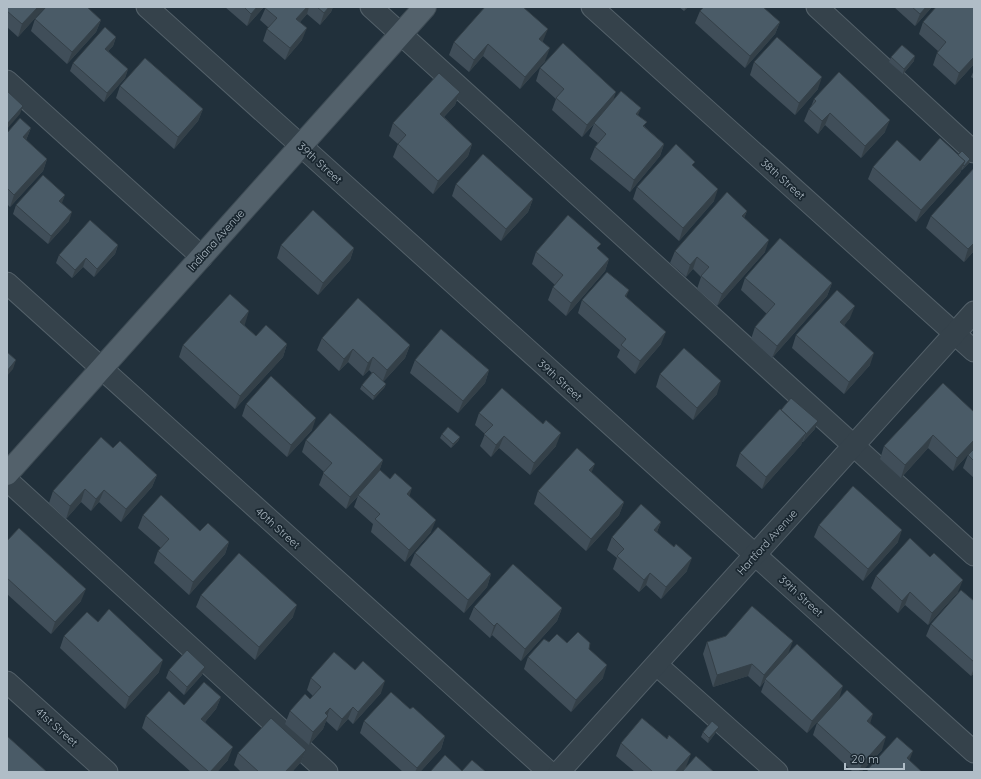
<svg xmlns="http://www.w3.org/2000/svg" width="981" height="779" font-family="Quicksand,sans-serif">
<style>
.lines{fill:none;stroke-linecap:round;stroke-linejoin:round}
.minor-casing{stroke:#536069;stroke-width:23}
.major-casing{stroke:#3e4b54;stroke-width:24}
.minor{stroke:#35424b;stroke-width:21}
.major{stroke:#53616b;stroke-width:22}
.wall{fill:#404e59}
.shaded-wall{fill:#344048}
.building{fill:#4a5b67;stroke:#344048}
.labels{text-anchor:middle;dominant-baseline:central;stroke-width:3.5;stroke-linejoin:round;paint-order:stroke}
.street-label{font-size:11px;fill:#b0bdc7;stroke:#1a2730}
</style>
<rect width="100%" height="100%" fill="#21303b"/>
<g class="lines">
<defs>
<g id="minor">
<path d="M147,7L974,752"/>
<path d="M371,7L974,555"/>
<path d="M592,7L974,351"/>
<path d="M817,7L974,152"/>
<path d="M7,81L202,257"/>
<path d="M7,283L549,772"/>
<path d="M7,480L327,772"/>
<path d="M657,665L777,772"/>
<path d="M7,682L107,772"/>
<path d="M559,772L974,312"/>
</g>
<path id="major" d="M7,474L425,7"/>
</defs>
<use href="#minor" class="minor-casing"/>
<use href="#major" class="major-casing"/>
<use href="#minor" class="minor"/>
<use href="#major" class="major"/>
</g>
<g class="wall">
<path d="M7,7H45L18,37L7,27Z"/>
<path d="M225,7H264L247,26Z"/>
<path d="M266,7H333L331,12L320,25L307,14L300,22L302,40L285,60L263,41L267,29L269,28L260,20Z"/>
<path d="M679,7H688L684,11Z"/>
<path d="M894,7H932L915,26Z"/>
<path d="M700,11L780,22L775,34L745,68L695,23Z"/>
<path d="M35,19L101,20L96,32L67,64L31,31Z"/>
<path d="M923,22L974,64L955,85L933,65L937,53L938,51L919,34Z"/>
<path d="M116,37L113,46L108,51L128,69L125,78L104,102L70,71L73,63Z"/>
<path d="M543,41V42L545,61L520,89L483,56L469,72L449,55L454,42Z"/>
<path d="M891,57L914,61L903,74L889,62Z"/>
<path d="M754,62L818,89L795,115L750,75Z"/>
<path d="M540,68L613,100L638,115L645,127L664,144L660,156L630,192L590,159L595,147L598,143L589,136L594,124L582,137L552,110L556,99L536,81Z"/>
<path d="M974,70V79L971,77Z"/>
<path d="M120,86L203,109L198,121L174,149L116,98Z"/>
<path d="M460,92L455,105L444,117L472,144L468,156L433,194L393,157L398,144L389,136L393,123Z"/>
<path d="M814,99L885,132L861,158L825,125L818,134L804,121L809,109L811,107Z"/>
<path d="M31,128L26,140L47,159L43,171L10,207L7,204V133Z"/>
<path d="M958,155L969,163L962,170V169L960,173L916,222L868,179L873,167L920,161Z"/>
<path d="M693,166L714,201L679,241L633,199L637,187Z"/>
<path d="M456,184L533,199L528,212L501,241L452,196Z"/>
<path d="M62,203L69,221L48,244L13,214L16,205Z"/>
<path d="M747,211L744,218L765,252L717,306L697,289L701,277L693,269L686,277L670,263L675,251Z"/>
<path d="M931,216L974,251L964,262L926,228Z"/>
<path d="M118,245L115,254L94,277L83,267L72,278L56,263L59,255Z"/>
<path d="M281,245L354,248L350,260L318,295L277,258Z"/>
<path d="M599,250L609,259L605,271L566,316L548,300L553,287L555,285L532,264L536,252Z"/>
<path d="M745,278L832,283L827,296L772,358L751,339L755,327L767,314L741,290Z"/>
<path d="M626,297L661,344L635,374L617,357L620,350L578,313L582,300Z"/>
<path d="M850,318L844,325L870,365L844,394L792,348L796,335Z"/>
<path d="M245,324L244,325L256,336L287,344L283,357L235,409L179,357L183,345Z"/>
<path d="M322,338L410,345L405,358L383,382L386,384L384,388L373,400L360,389L362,385L372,373L369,370L363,376L348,362L339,371L317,350Z"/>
<path d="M415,360L489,370L485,383L458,413L410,373Z"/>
<path d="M660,374L717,394L693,420L656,387Z"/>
<path d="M246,404L312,430L287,457L242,416Z"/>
<path d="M974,412V448L953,471L928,448L901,478L880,459L884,446Z"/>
<path d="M479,413L556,446L530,475L499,448L491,457L480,446L485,434L475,425Z"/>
<path d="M815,429L803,442H802L801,445L762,489L736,466L740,453Z"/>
<path d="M442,434L460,437L458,441L451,448L440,438Z"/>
<path d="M306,440L383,460L379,471L409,497L431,532L405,562L371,532L373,524L354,507L358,496L346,509L319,485L324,472L302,452Z"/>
<path d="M113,448L157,475L152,487L121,522L99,502L91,511L81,502L66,519L49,503L53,491Z"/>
<path d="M974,449V478L963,468L968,455Z"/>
<path d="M592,473L624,502L619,515L586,551L534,504L538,491Z"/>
<path d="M143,515L229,542L225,554L189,595L154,563L158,551L161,548L138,528Z"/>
<path d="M661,522L657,532L687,571L661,599L646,585L639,592L613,569L617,558L607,550L612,537Z"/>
<path d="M819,525L898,542L863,581L814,537Z"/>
<path d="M7,541L81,601L51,634L7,594Z"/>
<path d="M415,553L491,574L487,587L464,613L410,565Z"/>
<path d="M876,576L958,592L928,625L905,605L898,613L871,588Z"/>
<path d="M201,595L293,617L255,660L196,607Z"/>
<path d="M974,601V673L971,676L926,636L931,624Z"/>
<path d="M474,607L562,608L557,621L521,661L492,635L490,638L469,619Z"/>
<path d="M98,622L159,672L125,709L60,648L64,636Z"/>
<path d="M549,642L567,643L603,678L571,712L524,669L528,657Z"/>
<path d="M707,642L788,654L839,699L807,733L761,692L765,681L760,687L748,676L713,687L703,654Z"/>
<path d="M169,670L202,675L184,695L166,678Z"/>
<path d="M311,678L381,693L353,724L348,719L337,731L326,721L323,729L309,745L285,724L290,711L310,699L313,696L307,690Z"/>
<path d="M221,697L216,709L205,722L228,760L217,772H191L142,728L146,716L184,705Z"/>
<path d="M410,709L445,736L441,749L420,772H403L360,733L364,721Z"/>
<path d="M817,723H870L882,750L861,772H853L813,735Z"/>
<path d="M717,731L708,743L701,737L703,732Z"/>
<path d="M667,739L686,767L714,772H635L616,756L621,743Z"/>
<path d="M306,750L301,762L292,772H241L234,765L238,753Z"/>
</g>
<g class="shaded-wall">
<path d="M38,7H45L18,37L22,24Z"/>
<path d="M257,7H264L247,26L251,14Z"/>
<path d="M307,7H309L307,14L292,31L296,19Z"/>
<path d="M329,7H333L331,12L320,25L324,13Z"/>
<path d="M686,7H688L684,11Z"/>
<path d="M926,7H932L915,26L920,14Z"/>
<path d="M101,20L96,32L67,64L72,52Z"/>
<path d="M780,22L775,34L745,68L750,56Z"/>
<path d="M307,28L302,40L285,60L290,48Z"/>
<path d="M548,29L543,41L535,51L539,39Z"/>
<path d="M116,37L113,46L102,57L105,49Z"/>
<path d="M488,44L483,56L469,72L474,60Z"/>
<path d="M550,48L545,61L520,89L525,77Z"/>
<path d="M915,56L914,61L903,74L904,69Z"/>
<path d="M974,57V64L955,85L959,73Z"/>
<path d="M128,69L125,78L104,102L107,93Z"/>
<path d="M822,77L818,89L795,115L799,103Z"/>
<path d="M460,92L455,105L435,126L440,114Z"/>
<path d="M616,92L612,104L582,137L587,125Z"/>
<path d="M23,106L20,114L7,129V124Z"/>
<path d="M641,108L636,120V114Z"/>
<path d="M203,109L198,121L174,149L178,137Z"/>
<path d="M830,113L825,125L818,134L822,121Z"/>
<path d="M890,120L885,132L861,158L865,146Z"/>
<path d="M31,128L26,140L23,137Z"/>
<path d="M472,144L468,156L433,194L438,181Z"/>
<path d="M664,144L660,156L630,192L634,180Z"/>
<path d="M47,159L43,171L10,207L14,195Z"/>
<path d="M970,159L969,163L962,170L964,166Z"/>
<path d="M965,161L960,173L916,222L921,210Z"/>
<path d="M718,189L714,201L679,241L683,228Z"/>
<path d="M65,195L62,203L56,210L59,201Z"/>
<path d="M533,199L528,212L501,241L506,229Z"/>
<path d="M747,211L742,223V216Z"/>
<path d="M72,212L69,221L48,244L51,236Z"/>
<path d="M769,240L765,252L717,306L722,294Z"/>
<path d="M974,243V251L964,262L968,249Z"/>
<path d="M118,245L115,254L94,277L97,269Z"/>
<path d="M354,248L350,260L318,295L323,283Z"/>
<path d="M697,257L693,269L686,277L690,265Z"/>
<path d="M86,258L83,267L72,278L75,270Z"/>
<path d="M609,259L605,271L566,316L571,303Z"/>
<path d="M832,283L827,296L772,358L777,346Z"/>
<path d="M629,290L624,303L625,296Z"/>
<path d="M855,306L850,318L836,335L840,322Z"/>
<path d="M249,311L245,324L236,334L240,322Z"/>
<path d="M666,332L661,344L635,374L640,361Z"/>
<path d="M287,344L283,357L235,409L240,396Z"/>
<path d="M410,345L405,358L382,383L387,370Z"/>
<path d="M353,349L348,362L339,371L344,359Z"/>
<path d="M874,353L870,365L844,394L849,382Z"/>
<path d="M373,357L369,370L363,376L368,363Z"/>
<path d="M16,360L13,369L7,376V371Z"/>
<path d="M489,370L485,383L458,413L463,401Z"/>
<path d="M721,381L717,394L693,420L697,408Z"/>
<path d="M386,384L384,388L373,400L374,396Z"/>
<path d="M316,418L312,430L287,457L291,445Z"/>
<path d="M818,421L815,429L803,442L806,434Z"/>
<path d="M561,433L556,446L530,475L534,463Z"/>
<path d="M806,433L801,445L762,489L766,477Z"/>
<path d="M933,435L928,448L901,478L905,465Z"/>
<path d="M504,436L499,448L491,457L496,445Z"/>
<path d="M460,437L458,441L451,448L453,444Z"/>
<path d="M974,440V448L953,471L957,458Z"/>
<path d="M383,460L379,472L346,509L350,497Z"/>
<path d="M595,464L590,476L589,470Z"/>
<path d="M157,475L152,487L121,522L126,509Z"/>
<path d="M412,488L408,501L407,494Z"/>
<path d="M85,489L81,502L66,519L70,506Z"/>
<path d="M104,490L99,502L91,511L96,499Z"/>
<path d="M624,502L619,515L586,551L591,539Z"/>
<path d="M436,520L431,532L405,562L409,550Z"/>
<path d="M661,522L656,534L654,530Z"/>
<path d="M902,530L898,542L863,581L868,569Z"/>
<path d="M229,542L225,554L189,595L193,582Z"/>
<path d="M692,558L687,571L661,599L666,587Z"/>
<path d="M650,573L646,585L639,592L644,580Z"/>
<path d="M491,574L487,587L464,613L468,600Z"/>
<path d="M963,580L958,592L928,625L932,613Z"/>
<path d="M86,589L81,601L51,634L55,622Z"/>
<path d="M910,592L905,605L898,613L902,601Z"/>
<path d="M297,605L293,617L255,660L259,647Z"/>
<path d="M562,608L557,621L521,661L525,649Z"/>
<path d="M497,623L492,635L490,638L494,626Z"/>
<path d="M793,641L788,654L765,679V681L760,687L764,675Z"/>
<path d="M163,660L159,672L125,709L129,697Z"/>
<path d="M752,664L748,676L713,687L717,675Z"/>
<path d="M607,665L603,678L571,712L576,700Z"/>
<path d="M205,667L202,675L184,695L187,687Z"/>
<path d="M974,668V673L971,676Z"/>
<path d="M385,681L381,693L353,724L358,712Z"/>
<path d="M843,686L839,699L807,733L812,721Z"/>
<path d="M221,697L216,709L197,731L201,719Z"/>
<path d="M353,707L348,719L337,731L342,719Z"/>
<path d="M330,708L326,719L328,716L323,729L309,745L313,732L325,713Z"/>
<path d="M873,714L869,727L867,721Z"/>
<path d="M719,727L717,731L708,743L709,738Z"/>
<path d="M445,736L441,749L420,772H415L417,768Z"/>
<path d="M886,737L882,750L861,772H859L862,764Z"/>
<path d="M233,747L228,760L217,772H210Z"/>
<path d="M306,750L301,762L292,772H285Z"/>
<path d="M913,751L908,764L907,758Z"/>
<path d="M691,754L686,767L682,772H675Z"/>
</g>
<g class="building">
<path d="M7,7H38L22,24L7,11Z"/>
<path d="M46,7H87L101,20L72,52L35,19Z"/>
<path d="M244,7H257L251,14Z"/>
<path d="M266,7H307L296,19L307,28L290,48L267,29L277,18L265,8Z"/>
<path d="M317,7H329L324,13Z"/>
<path d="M485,7H523L548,29L539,39L550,48L525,77L488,44L474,60L454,42Z"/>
<path d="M704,7H763L780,22L750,56L700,11Z"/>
<path d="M912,7H926L920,14Z"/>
<path d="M936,7H974V57L959,73L937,53L946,42L923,22Z"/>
<path d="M105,27L116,37L105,49L128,69L107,93L73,63Z"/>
<path d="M777,37L822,77L799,103L754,62Z"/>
<path d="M563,43L616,92L587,125L556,98L564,89L540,68Z"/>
<path d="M902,45L915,56L904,69L891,57Z"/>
<path d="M145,58L203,109L178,137L120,86Z"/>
<path d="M839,72L890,120L865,146L830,113L822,121L809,109L816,101L814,99Z"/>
<path d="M439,73L460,92L440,114L472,144L438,181L398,144L406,135L393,123Z"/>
<path d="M7,91L23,106L7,124Z"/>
<path d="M621,91L641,108L636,114L647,122L643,126L664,144L634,180L595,147L606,134L594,123Z"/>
<path d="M20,118L31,128L23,137L47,159L14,195L7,188V133Z"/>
<path d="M940,138L965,161L921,210L873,167L897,140L920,161Z"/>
<path d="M676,144L695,162L692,165L718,189L683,228L637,187Z"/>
<path d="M962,151L970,159L964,166L963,165L965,161L958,155Z"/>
<path d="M483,154L533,199L506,229L456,184Z"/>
<path d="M974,168V243L968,249L931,216Z"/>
<path d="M43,175L65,195L59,201L72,212L51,236L16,205Z"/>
<path d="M727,192L747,211L742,216L769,240L722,294L701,276L709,267L697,257L690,265L675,251Z"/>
<path d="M313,210L354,248L323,283L281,245Z"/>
<path d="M568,215L601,244L597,248L609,259L571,303L553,287L563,275L536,252Z"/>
<path d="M90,220L118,245L97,269L86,258L75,270L59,255Z"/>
<path d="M780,238L832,283L777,346L755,327L775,304L745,278Z"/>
<path d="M607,272L629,290L625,296L666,332L640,361L621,345L626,339L582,300Z"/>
<path d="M837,290L855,306L840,322L874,353L849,382L796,335Z"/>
<path d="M230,294L249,311L240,322L256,336L266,325L287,344L240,396L183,345Z"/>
<path d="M358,298L410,345L387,370L373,357L368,363L353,349L344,359L322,338Z"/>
<path d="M441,329L489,370L463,401L415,360Z"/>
<path d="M684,348L721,381L697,408L660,374Z"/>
<path d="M7,352L16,360L7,371Z"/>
<path d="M373,372L386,384L374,396L362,385Z"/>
<path d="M271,376L316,418L291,445L246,404Z"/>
<path d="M943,383L974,412V440L957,458L933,435L905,465L884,446Z"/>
<path d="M502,388L543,424L546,420L561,433L534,463L504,436L496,445L484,434L493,425L479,413Z"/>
<path d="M791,398L818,421L806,434L805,433H806L781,410Z"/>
<path d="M780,409L806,433L766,477L740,453Z"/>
<path d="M330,413L383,460L350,497L323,473L332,463L306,440Z"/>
<path d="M448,427L460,437L453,444L442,434Z"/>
<path d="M101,437L113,448L120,441L157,475L126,509L104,490L96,499L85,489L70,506L53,491Z"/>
<path d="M577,448L595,464L589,470L624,502L591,539L538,491Z"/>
<path d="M974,449V461L968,455Z"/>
<path d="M380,470L390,479L395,473L412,488L407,494L436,520L409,550L375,519L380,514L358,495Z"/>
<path d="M853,486L902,530L868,569L819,525Z"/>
<path d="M161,495L200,531L208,523L229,542L193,582L158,551L169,539L143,515Z"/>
<path d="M641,504L661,522L654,530L674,547L676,544L692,558L666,587L650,573L644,580L617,556L624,549L612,537Z"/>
<path d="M438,527L491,574L468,600L415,553Z"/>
<path d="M19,528L86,589L55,622L7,578V541Z"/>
<path d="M910,538L930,557L934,553L963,580L932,613L910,592L902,601L876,576Z"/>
<path d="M239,553L297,605L259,647L201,595Z"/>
<path d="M513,564L562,608L525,649L497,623L494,626L474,607Z"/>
<path d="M961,590L974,601V662L931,624Z"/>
<path d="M752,606L793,641L764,675L752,664L717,675L707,642L726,636Z"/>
<path d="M109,609L163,660L129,697L64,636L87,612L98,622Z"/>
<path d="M578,632L590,643L589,649L607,665L576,700L528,657L544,639L549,642L557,634L567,643Z"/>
<path d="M797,644L843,686L812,721L765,679Z"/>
<path d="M187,650L205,667L187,687L169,670Z"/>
<path d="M334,652L355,670L363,661L385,681L358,712L353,707L342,719L330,708L325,713L328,716L313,732L290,711L305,694L310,699L321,687L311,678Z"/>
<path d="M204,682L221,697L201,719L233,747L210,772H209L146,716L169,691L184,705Z"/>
<path d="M847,690L873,714L867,721L886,737L862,764L817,723Z"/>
<path d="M391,692L410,709L413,707L445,736L417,768L364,721Z"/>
<path d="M271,718L306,750L285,772H259L238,753Z"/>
<path d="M642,718L667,739L669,735L691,754L675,772H653L621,743Z"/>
<path d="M712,721L719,727L709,738L703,732Z"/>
<path d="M7,736L47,772H7Z"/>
<path d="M897,737L913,751L907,758L922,772H869L867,770Z"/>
<path d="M445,755L462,771L472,760L486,772H430Z"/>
<path d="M696,756L714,772H682Z"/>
</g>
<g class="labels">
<g class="street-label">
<text transform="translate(320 163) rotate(42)">39th Street</text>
<text transform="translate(783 179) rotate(42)">38th Street</text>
<text transform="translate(216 240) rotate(-48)">Indiana Avenue</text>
<text transform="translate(560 380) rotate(42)">39th Street</text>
<text transform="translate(278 528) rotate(42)">40th Street</text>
<text transform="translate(767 542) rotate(-48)">Hartford Avenue</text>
<text transform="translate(801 596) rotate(42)">39th Street</text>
<text transform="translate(57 727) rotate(42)">41st Street</text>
</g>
</g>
<rect width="981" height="779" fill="none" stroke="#b0bdc7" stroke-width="16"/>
<path d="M845 763v6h59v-6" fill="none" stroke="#b0bdc7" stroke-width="2"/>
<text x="851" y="763" font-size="12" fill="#b0bdc7" stroke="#1a2730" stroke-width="3" paint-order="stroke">20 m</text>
</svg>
